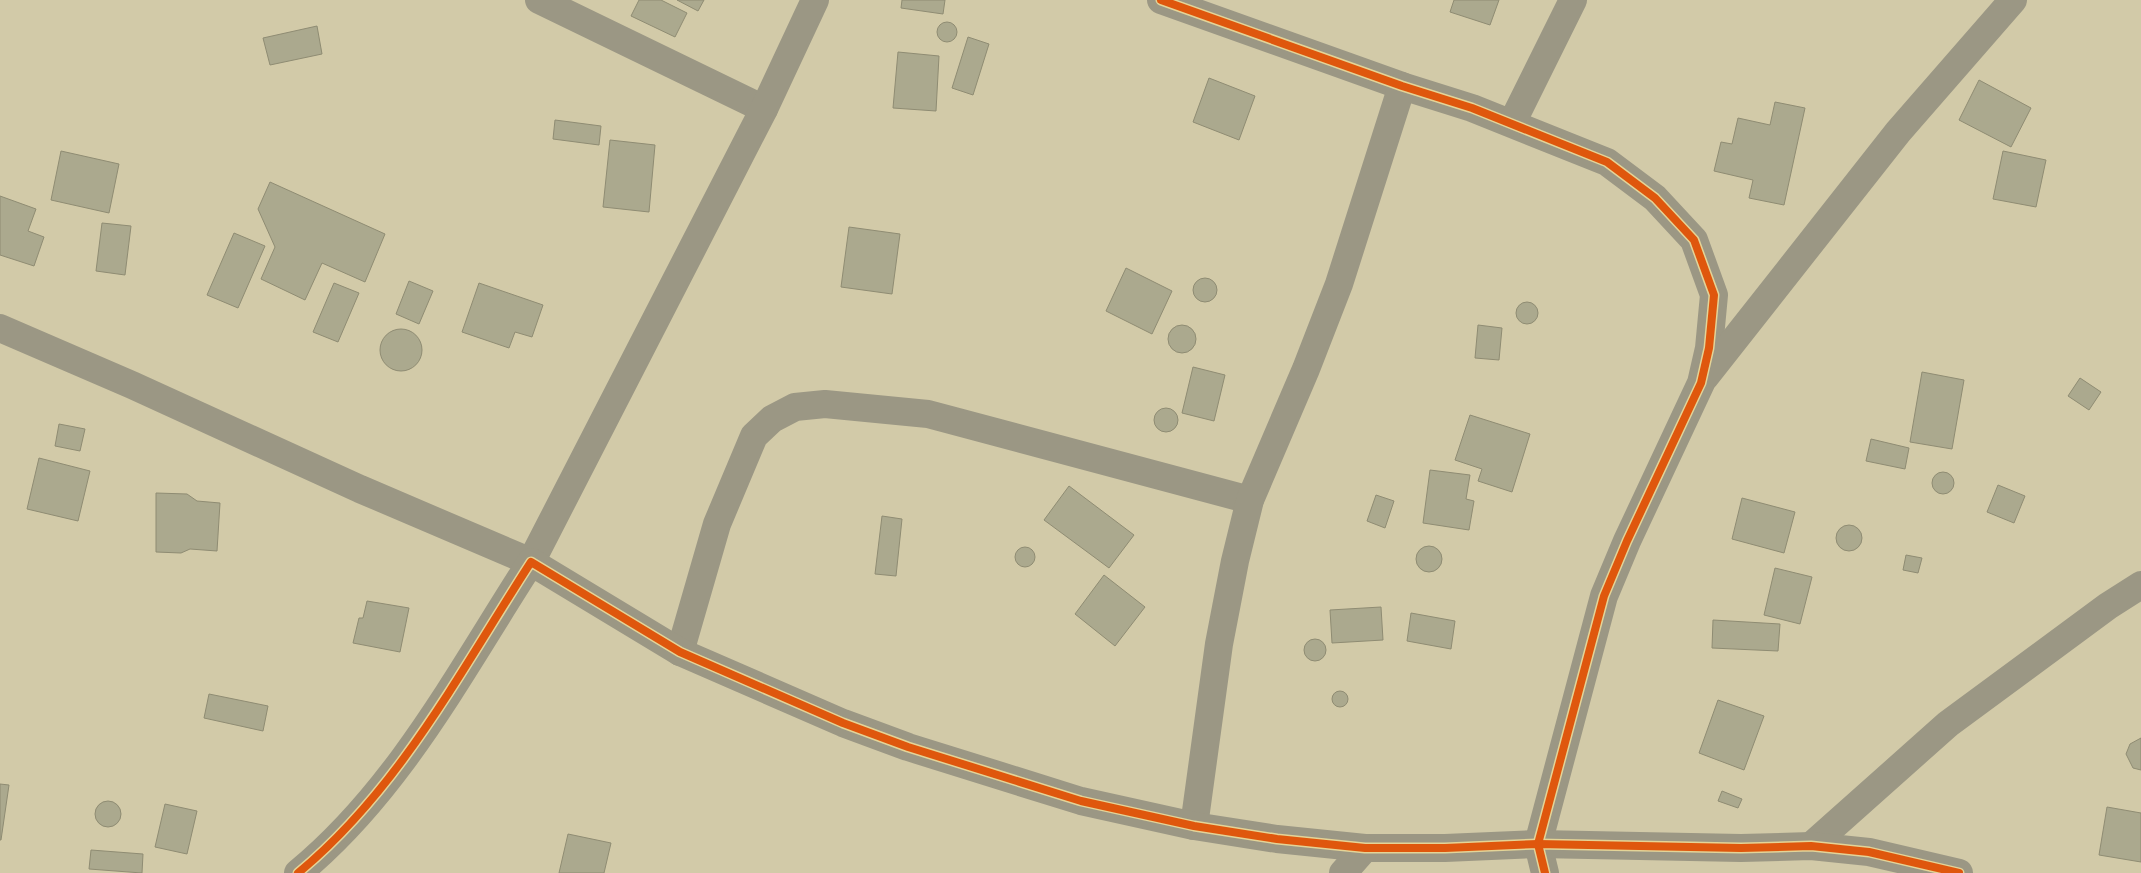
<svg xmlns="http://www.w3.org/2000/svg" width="2141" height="873" font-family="'IBM Plex Sans',sans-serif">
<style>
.building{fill:#aba98e;stroke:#8f8c73}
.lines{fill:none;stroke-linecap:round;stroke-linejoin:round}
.minor{stroke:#9b9784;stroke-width:28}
.cycleway-casing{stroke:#e4d497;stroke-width:11}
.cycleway{stroke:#df570d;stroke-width:8}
</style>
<rect width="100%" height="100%" fill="#d2caa8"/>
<g class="building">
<path d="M639,0H661L687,13L675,37L631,16Z"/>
<path d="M677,0H704L698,11Z"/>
<path d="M902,0H945L943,14L901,8Z"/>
<path d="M1454,0H1499L1490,25L1450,12Z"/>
<circle cx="947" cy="32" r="10"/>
<path d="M317,26L322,54L270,65L263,38Z"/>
<path d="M968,37L989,44L973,95L952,88Z"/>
<path d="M898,52L939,56L936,111L893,108Z"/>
<path d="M1209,78L1255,96L1239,140L1193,122Z"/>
<path d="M1979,80L2031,108L2011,147L1959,120Z"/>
<path d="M1775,102L1805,108L1784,205L1749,198L1753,180L1714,171L1721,142L1732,144L1738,118L1770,125Z"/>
<path d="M555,120L601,126L599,145L553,139Z"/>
<path d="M610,140L655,145L649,212L603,207Z"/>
<path d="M61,151L119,164L109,213L51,200Z"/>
<path d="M2003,151L2046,160L2036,207L1993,199Z"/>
<path d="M270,182L385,234L365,282L322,263L305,300L261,279L275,247L258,209Z"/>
<path d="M0,196L36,209L28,231L44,237L34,266L0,255Z"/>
<path d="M102,223L131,226L125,275L96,271Z"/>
<path d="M849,227L900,234L892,294L841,287Z"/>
<path d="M234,233L265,246L238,308L207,295Z"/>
<path d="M1126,268L1172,291L1152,334L1106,311Z"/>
<circle cx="1205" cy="290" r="12"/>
<path d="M409,281L433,291L419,324L396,314Z"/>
<path d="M334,283L359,293L338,342L313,332Z"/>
<path d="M479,283L543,305L532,337L515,332L509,348L462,332Z"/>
<circle cx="1527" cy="313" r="11"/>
<circle cx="1182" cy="339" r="14"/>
<path d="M1478,325L1502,328L1499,360L1475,358Z"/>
<circle cx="401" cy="350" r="21"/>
<path d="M1193,367L1225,375L1214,421L1182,413Z"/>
<path d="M1922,372L1964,380L1952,449L1910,442Z"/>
<path d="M2080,378L2101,392L2089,410L2068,396Z"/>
<circle cx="1166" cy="420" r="12"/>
<path d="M1470,415L1530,434L1512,492L1478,481L1482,469L1455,460Z"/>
<path d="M59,424L85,429L80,451L55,446Z"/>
<path d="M1871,439L1909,448L1905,469L1866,461Z"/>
<path d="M39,458L90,471L78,521L27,509Z"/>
<path d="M1430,470L1470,475L1466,499L1474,501L1469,530L1423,523Z"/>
<circle cx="1943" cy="483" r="11"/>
<path d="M1998,485L2025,496L2014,523L1987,512Z"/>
<path d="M1069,486L1134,535L1109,568L1044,520Z"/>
<path d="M156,493L187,494L197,501L220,503L217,551L190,549L181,553L156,552Z"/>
<path d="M1376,495L1394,501L1385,528L1367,521Z"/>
<path d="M1742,498L1795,512L1784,553L1732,539Z"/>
<path d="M882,516L902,519L896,576L875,574Z"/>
<circle cx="1849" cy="538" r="13"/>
<circle cx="1429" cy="559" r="13"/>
<circle cx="1025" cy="557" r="10"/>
<path d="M1906,555L1922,558L1918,573L1903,570Z"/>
<path d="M1775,568L1812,577L1800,624L1764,615Z"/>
<path d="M1104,575L1145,607L1115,646L1075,614Z"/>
<path d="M367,601L409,608L400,652L353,643L359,618H363Z"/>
<path d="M1381,607L1383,640L1332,643L1330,610Z"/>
<path d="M1411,613L1455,621L1451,649L1407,641Z"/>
<path d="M1713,620L1780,624L1778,651L1712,648Z"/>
<circle cx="1315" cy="650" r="11"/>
<circle cx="1340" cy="699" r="8"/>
<path d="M209,694L268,706L263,731L204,718Z"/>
<path d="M1718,700L1764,716L1744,770L1699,753Z"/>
<path d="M2141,738V770L2133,768L2126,754L2130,744Z"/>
<path d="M0,784L9,785L1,840H0Z"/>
<path d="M1722,791L1742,799L1738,808L1718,801Z"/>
<circle cx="108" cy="814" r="13"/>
<path d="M165,804L197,811L187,854L155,847Z"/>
<path d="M2107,807L2141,813V862L2099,855Z"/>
<path d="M568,834L611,843L604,873H559Z"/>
<path d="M91,850L143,854L142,873L89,869Z"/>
</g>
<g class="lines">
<g class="minor">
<path d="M539,0L764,109"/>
<path d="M1161,0L1402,86L1472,108L1607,162L1655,198L1694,240L1714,295L1709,348L1701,383L1627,541L1604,596L1538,844L1545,873"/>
<path d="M1512,123L1573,0"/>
<path d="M0,328L132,385L360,489L531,562L764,109L815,0"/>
<path d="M1705,377L1898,132L2013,0"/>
<path d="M680,652L717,524L754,436L772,419L795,407L825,404L928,414L1250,500"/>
<path d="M1194,826L1219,644L1235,561L1250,500L1306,369L1339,284L1402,86"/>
<path d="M1811,846L1948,724L2108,606L2141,585"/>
<path d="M298,873C399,790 461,670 531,562L680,652L843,723L908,747L1081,801L1194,826L1277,839L1365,848H1445L1538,844L1741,848L1811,846L1869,852L1959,873"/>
<path d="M1343,873L1365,848"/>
</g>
<defs>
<g id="cycleway">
<path d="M1161,0L1402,86L1472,108L1607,162L1655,198L1694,240L1714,295L1709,348L1701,383L1627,541L1604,596L1538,844L1545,873"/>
<path d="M298,873C399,790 461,670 531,562L680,652L843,723L908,747L1081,801L1194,826L1277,839L1365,848H1445L1538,844L1741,848L1811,846L1869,852L1959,873"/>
</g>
</defs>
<use href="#cycleway" class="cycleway-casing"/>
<use href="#cycleway" class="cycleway"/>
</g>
</svg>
